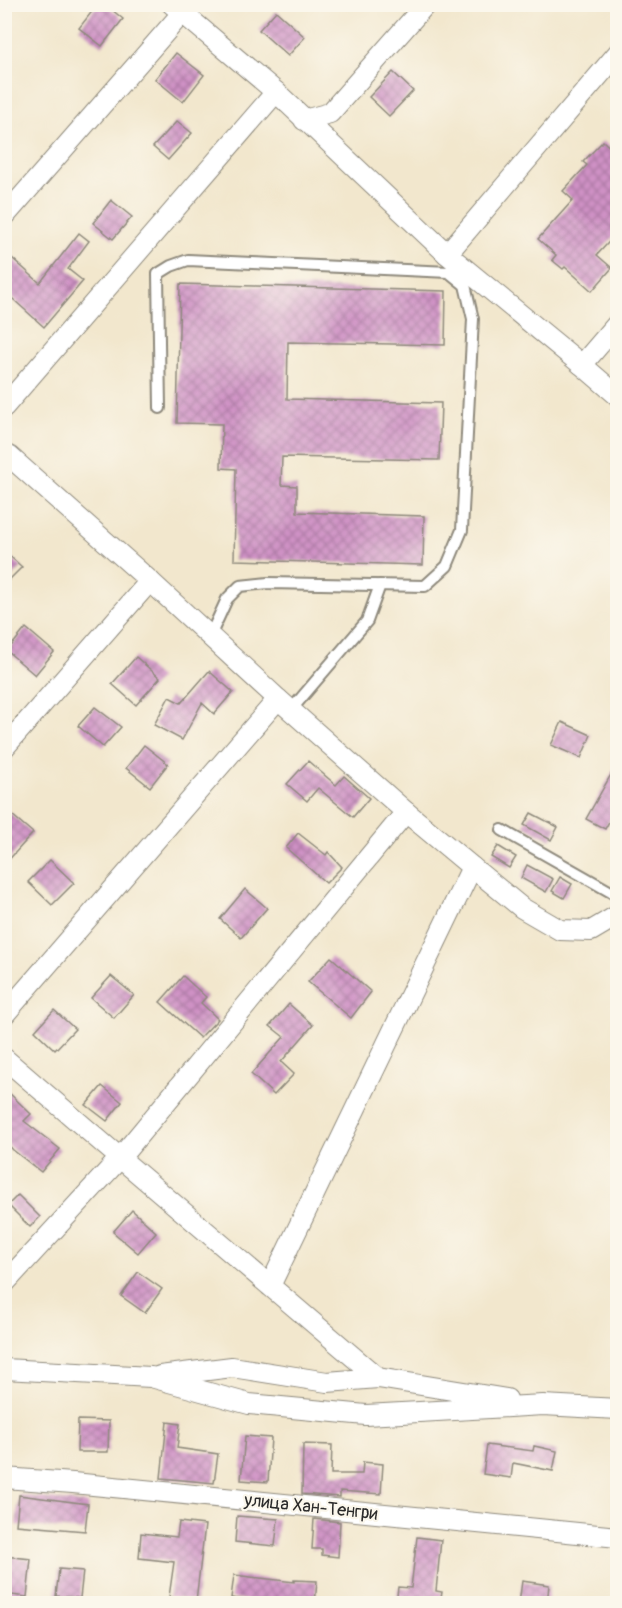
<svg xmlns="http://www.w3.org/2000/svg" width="622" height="1608" font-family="Pangolin,sans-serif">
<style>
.building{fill:url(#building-cross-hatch)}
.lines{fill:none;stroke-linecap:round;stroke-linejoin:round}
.lane-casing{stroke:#8e897c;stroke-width:14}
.street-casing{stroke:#8e897c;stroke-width:22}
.lane{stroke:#fff;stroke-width:10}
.street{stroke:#fff;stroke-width:20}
.labels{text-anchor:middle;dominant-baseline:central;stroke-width:4.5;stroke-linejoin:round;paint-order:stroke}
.street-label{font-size:18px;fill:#2b2b2b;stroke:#fbf7ec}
</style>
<defs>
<pattern id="building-cross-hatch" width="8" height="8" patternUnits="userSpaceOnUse" patternTransform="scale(1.5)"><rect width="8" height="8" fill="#cf91c5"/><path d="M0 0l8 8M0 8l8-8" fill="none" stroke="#a877a0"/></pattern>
</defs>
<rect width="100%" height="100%" fill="#fbf7ec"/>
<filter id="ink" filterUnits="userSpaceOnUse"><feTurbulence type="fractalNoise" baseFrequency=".0167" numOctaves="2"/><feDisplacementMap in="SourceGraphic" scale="12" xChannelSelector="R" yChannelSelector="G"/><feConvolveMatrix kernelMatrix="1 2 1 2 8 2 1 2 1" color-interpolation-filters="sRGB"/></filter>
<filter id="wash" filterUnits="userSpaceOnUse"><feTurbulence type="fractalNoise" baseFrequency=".008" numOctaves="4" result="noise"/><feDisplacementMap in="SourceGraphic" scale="24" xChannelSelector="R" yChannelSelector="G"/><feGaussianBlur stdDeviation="1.35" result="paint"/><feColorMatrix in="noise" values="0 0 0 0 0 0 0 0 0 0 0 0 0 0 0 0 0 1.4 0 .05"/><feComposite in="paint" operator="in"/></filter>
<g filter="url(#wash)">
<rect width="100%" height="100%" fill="#f2e7cd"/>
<g id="blocks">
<g class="building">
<path d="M98,4H105L123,19L102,46L79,28Z"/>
<path d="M276,11L305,37L288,56L259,30Z"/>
<path d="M176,53L204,75L183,102L155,79Z"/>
<path d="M393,72L413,91L389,116L369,97Z"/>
<path d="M177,121L192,133L168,160L153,147Z"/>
<path d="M603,141L618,155V232L597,255L612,268L592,291L565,267L563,269L552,260L556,255L538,239L573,200L563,191L587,165L583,162Z"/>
<path d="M111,200L132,217L113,239L93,223Z"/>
<path d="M79,233L89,241L68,269L83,281L44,327L4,291V251L40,283Z"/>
<path d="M180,284L446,291L445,345L288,342L287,399L441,403L439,460L282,457L281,485L297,486V512L424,516L423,565L234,560L236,469L221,468L222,424L177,423Z"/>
<path d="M4,551L22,567L4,585Z"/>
<path d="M26,628L54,652L35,675L7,651Z"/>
<path d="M136,657L160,678L136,705L112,684Z"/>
<path d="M209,671L233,692L214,714L202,703L182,740L154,725L169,697L181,703Z"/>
<path d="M95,707L121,727L103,747L78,726Z"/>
<path d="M562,722L591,735L581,758L551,745Z"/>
<path d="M144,745L168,764L150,787L126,768Z"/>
<path d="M308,761L336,785L344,776L369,798L353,817L318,788L307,801L287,784Z"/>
<path d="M618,762V805L605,829L586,819Z"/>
<path d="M4,808L33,833L4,865Z"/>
<path d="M531,813L558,827L551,840L524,825Z"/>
<path d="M298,833L326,855L328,852L342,867L326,883L286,848Z"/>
<path d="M498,846L516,857L509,868L491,857Z"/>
<path d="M50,860L74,883L52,905L28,882Z"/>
<path d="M527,865L553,879L546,892L521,878Z"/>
<path d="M560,877L572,884L564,898L552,891Z"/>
<path d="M245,889L267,908L241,938L220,919Z"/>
<path d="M331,957L371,992L351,1018L308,982Z"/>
<path d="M111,976L134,995L114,1018L91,998Z"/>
<path d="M183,976L206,997L201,1003L218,1019L200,1038L160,1002Z"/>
<path d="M289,1004L313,1025L281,1062L294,1074L274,1095L251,1074L284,1037L270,1026Z"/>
<path d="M54,1010L75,1029L55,1050L35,1031Z"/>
<path d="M102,1086L122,1102L107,1121L86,1105Z"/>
<path d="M4,1088L31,1114L24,1121L60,1149L41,1172L13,1150L4,1140Z"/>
<path d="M18,1195L40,1217L30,1227L8,1205Z"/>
<path d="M132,1210L156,1232L138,1253L113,1232Z"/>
<path d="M138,1272L162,1289L145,1313L121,1296Z"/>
<path d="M78,1420L109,1421L108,1452H77Z"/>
<path d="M167,1422L180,1424L177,1448L218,1454L214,1483L161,1478Z"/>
<path d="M245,1436L271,1438L268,1482L241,1480Z"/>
<path d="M303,1444L332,1445L331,1474H362L363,1462L383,1464L381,1494L340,1491V1497L302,1494Z"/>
<path d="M487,1445L533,1451L534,1446L557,1451L553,1471L513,1463L511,1478L483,1474Z"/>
<path d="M19,1495L88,1504L85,1531L16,1525Z"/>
<path d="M237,1516L278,1519L275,1546L235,1542Z"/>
<path d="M314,1519L340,1522L338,1557L322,1555V1549H312Z"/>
<path d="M179,1522L205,1525L196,1601L169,1597L174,1562L139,1558L141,1533L177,1537Z"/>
<path d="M417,1537L441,1540L436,1591L442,1592L440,1604H396L398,1587L411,1588Z"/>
<path d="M4,1556L31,1559L27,1597L4,1594Z"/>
<path d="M59,1569L83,1571L80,1598L56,1596Z"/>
<path d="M234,1575L294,1582V1580L317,1581L315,1604H273L231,1598Z"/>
<path d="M522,1581L549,1585L547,1604H519Z"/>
</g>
</g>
</g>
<g filter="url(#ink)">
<use href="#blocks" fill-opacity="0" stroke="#8e897c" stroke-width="1.5"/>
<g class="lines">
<defs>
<g id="lane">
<path d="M160,408L158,274L171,266L188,260L449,272L465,285L473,319L462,530L447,566L425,586L268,583L240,586L227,599L210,636"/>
<path d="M291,710L367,621L380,585"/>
<path d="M502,830L618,896"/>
</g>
<g id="street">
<path d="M172,4L276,92"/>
<path d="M304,120L330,113L426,4"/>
<path d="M4,217L190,4"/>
<path d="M447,254L618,53"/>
<path d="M582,365L618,323"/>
<path d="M4,407L276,92L447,254L582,365L618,396"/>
<path d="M4,461L9,456L150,581"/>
<path d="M4,748L150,581L278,699"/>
<path d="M472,867L522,908L560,930L591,931L618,915"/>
<path d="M4,1015L278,699L406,812"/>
<path d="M4,1058L120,1158L4,1284"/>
<path d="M270,1286L472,867L406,812L120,1158L378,1378"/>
<path d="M4,1369L151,1377L249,1404L366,1415L543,1405L618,1409"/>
<path d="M160,1376L232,1367L327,1382L378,1378L507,1399"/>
<path d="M4,1478L73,1483L618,1537"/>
</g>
</defs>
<use href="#lane" class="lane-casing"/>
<use href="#street" class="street-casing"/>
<use href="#lane" class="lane"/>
<use href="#street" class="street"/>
</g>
</g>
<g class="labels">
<g class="street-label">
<text transform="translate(311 1507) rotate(6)">улица Хан-Тенгри</text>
</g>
</g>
<rect width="622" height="1608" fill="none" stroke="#fbf7ec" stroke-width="24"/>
</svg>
